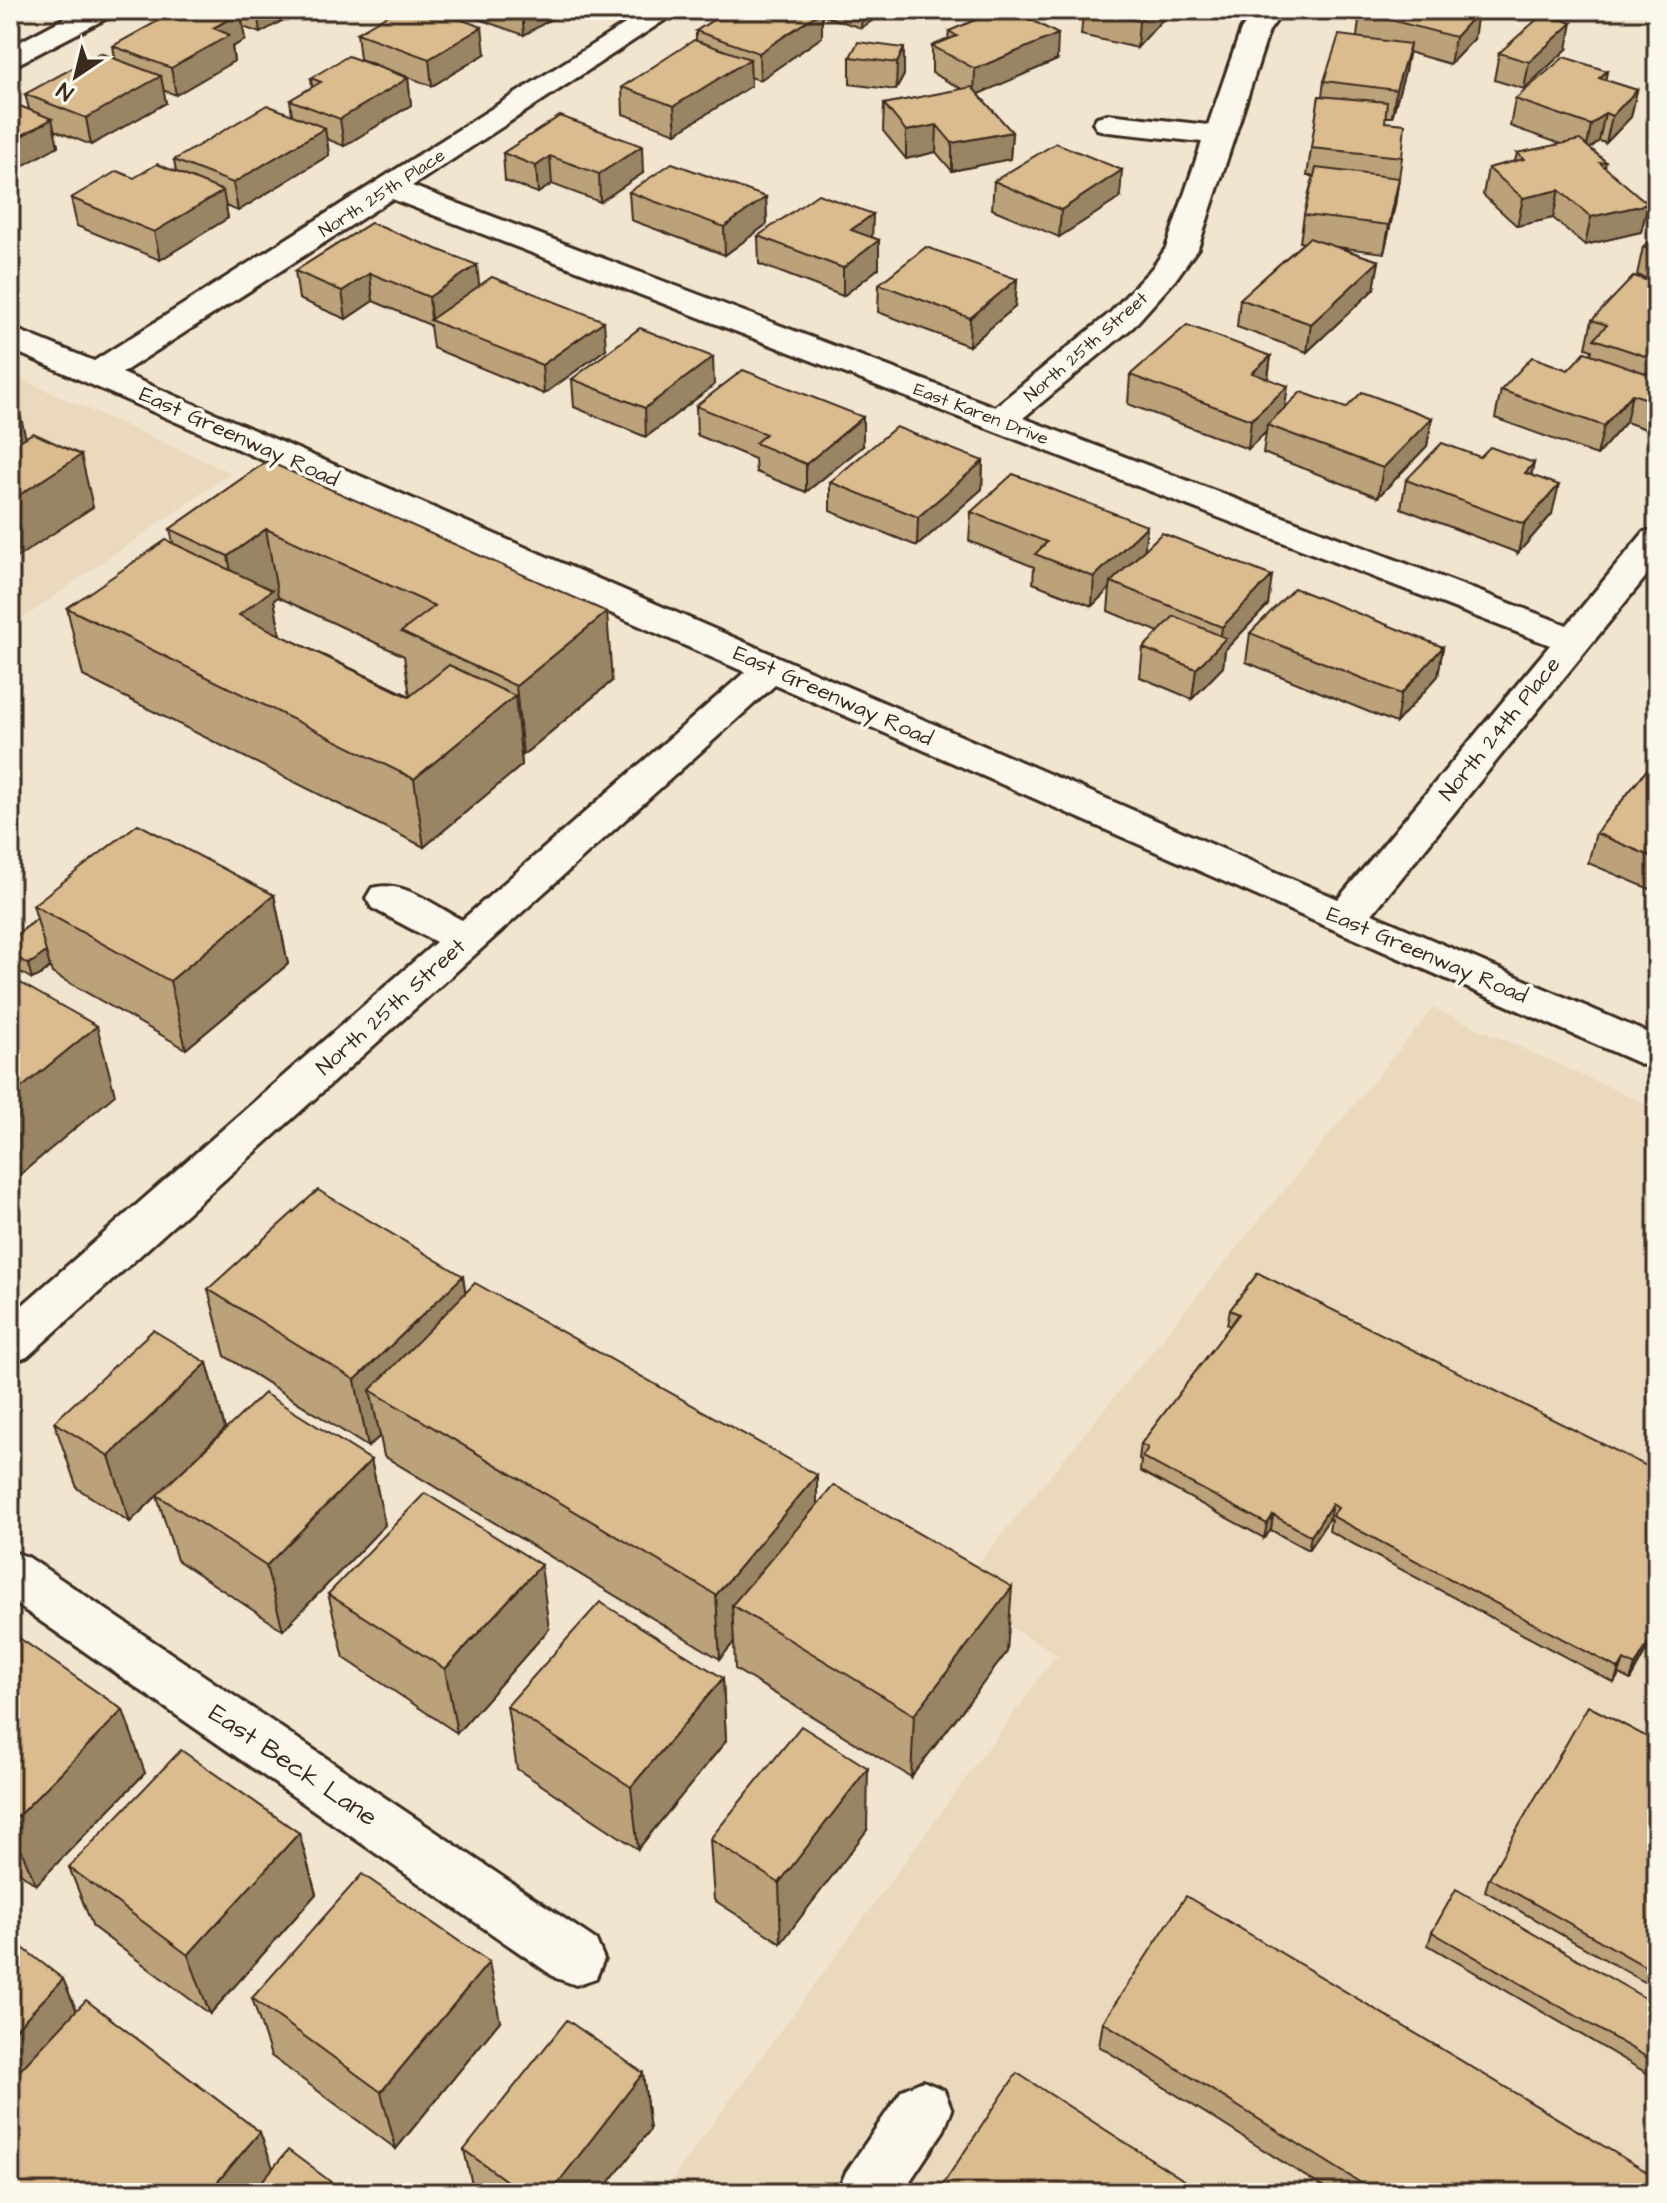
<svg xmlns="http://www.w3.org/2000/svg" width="1667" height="2203" font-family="'Architects Daughter',sans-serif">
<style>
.built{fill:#ead9bc}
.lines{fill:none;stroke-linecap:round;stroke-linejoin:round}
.minor-casing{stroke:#3b2a1e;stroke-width:6}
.minor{fill:#fbf7ec;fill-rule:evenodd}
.wall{fill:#bca27a;stroke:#3b2a1e;stroke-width:2;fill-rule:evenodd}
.shaded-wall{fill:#998463;stroke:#3b2a1e;stroke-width:2}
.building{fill:#dbbc8e;stroke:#3b2a1e;stroke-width:2}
.labels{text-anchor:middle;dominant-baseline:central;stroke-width:7;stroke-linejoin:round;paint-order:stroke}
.far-street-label{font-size:18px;fill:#3b2a1e;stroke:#fbf7ec}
.street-label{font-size:22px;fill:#3b2a1e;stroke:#fbf7ec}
.near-street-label{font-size:26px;fill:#3b2a1e;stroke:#fbf7ec}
</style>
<rect width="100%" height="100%" fill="#f1e5d0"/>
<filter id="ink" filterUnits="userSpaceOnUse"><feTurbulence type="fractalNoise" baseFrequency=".0125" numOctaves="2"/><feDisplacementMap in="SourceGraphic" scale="16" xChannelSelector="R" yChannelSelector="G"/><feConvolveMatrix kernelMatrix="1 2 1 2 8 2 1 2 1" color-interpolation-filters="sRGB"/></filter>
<g filter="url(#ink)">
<g class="built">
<path d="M10,374L231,473L10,627Z"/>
<path d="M1433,1008L1657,1109V2193H662L1057,1654L953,1594Z"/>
</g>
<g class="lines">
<defs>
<g id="minor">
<path d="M80,10H115L111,16L10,68V47Z"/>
<path d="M647,10H680L412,186L995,407L1110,313L1153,267L1166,248L1202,142L1108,132L1097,129L1093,123L1097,117L1108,114L1208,125L1241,30L1255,10H1284L1269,31L1198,248L1175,280L1133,327L1023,418L1567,625L1644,532L1657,529V563L1372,914L1657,1037V1071L775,685L27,1357L10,1363V1316L436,942L372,908L366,898L372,888C403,879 435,906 462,920L745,672L10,349V327L94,361ZM392,199L1550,645L1338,899L122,373Z"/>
<path d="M10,1551L28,1557L596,1940L604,1959L596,1978L576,1985L556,1978L10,1600Z"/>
<path d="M923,2081L944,2090L952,2110L944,2130L902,2193H837L846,2172L902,2090Z"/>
</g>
</defs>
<use href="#minor" class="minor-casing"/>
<use href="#minor" class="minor"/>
</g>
<g class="wall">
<path d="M178,10H321L308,18L296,13L260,33L243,27L245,40L232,47L234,61L176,95L163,90L166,103L91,145L54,130L58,146L29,109L25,94L115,58L113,46Z"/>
<path d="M464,10H566L524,35L464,14Z"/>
<path d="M729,10H888L861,28L822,15V37L760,80L750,77L751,86L676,133L623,114L622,87L696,40V31Z"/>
<path d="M1067,10H1171L1137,48L1081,35L1083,14Z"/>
<path d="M1360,12L1474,39L1450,64L1408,52L1405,71L1392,117H1385V122L1402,157L1395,205L1384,253L1337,247L1379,261L1374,289L1307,352L1237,327L1240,299L1303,243L1300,242L1304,215L1313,176H1307L1319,96H1322L1324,81L1357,37Z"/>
<path d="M949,31L1057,60L978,94L1012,132L1010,159L952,171L936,152L906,159L883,131L884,104L962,89L932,73V46L948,39Z"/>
<path d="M357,33L485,54L432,86L360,59Z"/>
<path d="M904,48V75L896,90L850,84V57Z"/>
<path d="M1567,49L1524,89L1494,80L1499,53Z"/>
<path d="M1607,71L1605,80L1637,90L1631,117L1606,143L1599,141L1590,148L1606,162L1605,168L1648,204L1641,232L1585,245L1553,218L1517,226L1483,195L1488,168L1515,161L1517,153L1561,144L1510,126L1515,99Z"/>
<path d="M311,78H408L411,105L344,146L327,139L329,155L238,211L226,206L228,218L160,260L77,226L71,198L176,172L174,160L292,115L290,100L312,87Z"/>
<path d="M560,116L643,173L600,202L552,184L538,193L505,181L503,153Z"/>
<path d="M994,181L1120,198L1059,237L992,209Z"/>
<path d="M629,192L766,197L767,224L725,255L631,220Z"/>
<path d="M371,223L479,286L606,349L544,394L433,348L430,325L373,301L346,319L299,299L295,271Z"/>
<path d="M1657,232V282L1637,275L1643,247Z"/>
<path d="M758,236L872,237L879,240V268L843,296L759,264Z"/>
<path d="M1017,279L1015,307L969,346L878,312L879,284Z"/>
<path d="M1657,284V429L1654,432L1626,422L1597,455L1495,418L1501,390L1568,370L1591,354L1592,350L1586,348L1592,320Z"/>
<path d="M1271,356L1268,378L1285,407L1346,408L1432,418L1427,446L1378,497L1263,453L1266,432L1248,449L1128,404L1130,375Z"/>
<path d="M572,379L714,385L646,437L574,407Z"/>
<path d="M696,406L863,446L806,492L756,472L755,459L697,435Z"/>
<path d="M1480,457L1534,463L1531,475L1552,514L1518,553L1401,508L1406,480Z"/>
<path d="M267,461L612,681L523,755L521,754L522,765L424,847L83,676L67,608L173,543L170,529ZM278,597L404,656L410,696L280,635L274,600Z"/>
<path d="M983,461L982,489L917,546L830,511V482Z"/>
<path d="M971,512L1144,550L1268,605L1225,650L1223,667L1192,699L1140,677L1143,648L1159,632L1108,611L1110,588L1092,606L1033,583L1034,567L969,541Z"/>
<path d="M1250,633L1443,647L1438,676L1396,723L1246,662Z"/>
<path d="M1657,757V892L1588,863L1596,833Z"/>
<path d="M274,895L288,964L186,1049L52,973L50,967L39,976L32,979L10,966V940L37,919L33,905Z"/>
<path d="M1258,1273L1657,1631L1630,1680L1619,1674L1614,1683L1329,1531L1331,1520L1329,1519L1308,1550L1271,1530L1264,1538L1140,1471L1141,1460L1139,1459L1141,1444L1230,1326L1227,1324L1230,1310Z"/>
<path d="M208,1289L466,1293L817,1505L1007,1652L911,1777L735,1669L734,1642L720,1659L384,1456L380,1436L368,1447L225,1356Z"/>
<path d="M207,1363L225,1429L371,1460L385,1525L283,1630L177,1560L157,1496L130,1522L77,1488L54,1422Z"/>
<path d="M328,1594L549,1629L457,1733L344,1658Z"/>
<path d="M10,1635L145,1773L36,1885L10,1865Z"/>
<path d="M723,1678L726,1741L638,1849L517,1769L507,1706Z"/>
<path d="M1657,1742V1989L1485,1891L1489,1878Z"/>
<path d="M867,1830L781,1943L714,1900L710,1839Z"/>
<path d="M299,1833L316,1894L210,2014L93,1927L69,1867Z"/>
<path d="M1432,1932L1657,2005V2079L1428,1945Z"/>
<path d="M252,1998L500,2021L396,2149L271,2056Z"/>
<path d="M1103,2022L1657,2193H1332L1099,2046Z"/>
<path d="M643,2073L650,2130L601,2193H474L464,2150Z"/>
</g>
<g class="shaded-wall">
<path d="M257,10H295L296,13L260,33Z"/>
<path d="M307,10H321L308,18Z"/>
<path d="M522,10H566L524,35Z"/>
<path d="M862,10H888L861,28Z"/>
<path d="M1149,10H1171L1137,48L1139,21Z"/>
<path d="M822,11V37L760,80L759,53Z"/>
<path d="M1478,12L1474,39L1450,64L1455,37Z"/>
<path d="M241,13L245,40L232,47L234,61L176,95L171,68L213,28Z"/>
<path d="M1572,23L1567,49L1524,89L1529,62Z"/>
<path d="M482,27L485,54L432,86L429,59Z"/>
<path d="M1058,34L1057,60L974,96L975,69Z"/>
<path d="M1410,44L1405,71L1392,117L1396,90Z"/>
<path d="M904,48V75L896,90L897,63Z"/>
<path d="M750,59L751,86L676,133L674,106Z"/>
<path d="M1607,71L1602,98L1599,78Z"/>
<path d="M161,76L166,103L91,145L86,118Z"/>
<path d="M408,78L411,105L344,146L340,119Z"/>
<path d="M1637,90L1631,117L1606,143L1612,116Z"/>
<path d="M1605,113L1599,141L1586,152L1591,125Z"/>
<path d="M52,119L58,146L10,173V142Z"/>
<path d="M937,125L936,152L906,159V131Z"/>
<path d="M325,128L329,155L238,211L233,183Z"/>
<path d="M1012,132L1010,159L952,171V143Z"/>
<path d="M642,146L643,173L600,202L599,174Z"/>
<path d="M550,156L552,184L538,193L536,166Z"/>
<path d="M1122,170L1120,198L1059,237L1061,210Z"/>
<path d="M1399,178L1395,205L1384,253L1389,225Z"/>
<path d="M1559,190L1553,218L1517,226L1523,198Z"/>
<path d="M223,191L228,218L160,260L154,232Z"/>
<path d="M766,197L767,224L725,255L724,227Z"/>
<path d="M1648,204L1641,232L1585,245L1591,217Z"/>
<path d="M873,214L872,242L851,230Z"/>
<path d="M879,240V268L843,296V268Z"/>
<path d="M1379,261L1374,289L1307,352L1311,324Z"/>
<path d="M477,265L480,293L431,320L429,297Z"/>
<path d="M370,273L373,301L346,319L342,291Z"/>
<path d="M1017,279L1015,307L969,346L970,318Z"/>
<path d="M604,321L606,349L544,394L542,365Z"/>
<path d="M1271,356L1267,384L1252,373Z"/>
<path d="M713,357L714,385L646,437L645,408Z"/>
<path d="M1288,386L1284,414L1267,425L1266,432L1248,449L1251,420Z"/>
<path d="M14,387L26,439L10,449V390Z"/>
<path d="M1632,394L1626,422L1597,455L1604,426Z"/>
<path d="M863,417V446L806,492V464Z"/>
<path d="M1432,418L1427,446L1378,497L1383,468Z"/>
<path d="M81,455L93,507L10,562V501Z"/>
<path d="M983,461L982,489L917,546L918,517Z"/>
<path d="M1534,463L1528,491L1525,473Z"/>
<path d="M1559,485L1552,514L1518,553L1524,524Z"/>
<path d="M1147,526L1144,555L1111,582L1110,588L1092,606L1094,577Z"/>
<path d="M266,529L278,597L274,600L284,658L252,683L228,556Z"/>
<path d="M1272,576L1268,605L1225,650L1223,667L1192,699L1196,669L1220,644L1222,627Z"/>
<path d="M607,612L612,681L523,755L516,686Z"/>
<path d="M1443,647L1438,676L1396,723L1401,694Z"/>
<path d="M515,696L522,765L424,847L414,779Z"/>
<path d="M274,895L288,964L186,1049L170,981Z"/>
<path d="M46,952L50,967L39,976L32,979L28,964Z"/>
<path d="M97,1026L115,1095L10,1183V1097Z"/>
<path d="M463,1276L473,1344L370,1390L380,1436L368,1447L355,1380Z"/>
<path d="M207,1363L225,1429L130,1522L109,1456Z"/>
<path d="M371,1460L385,1525L283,1630L266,1566Z"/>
<path d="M817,1475V1540L732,1605L734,1642L720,1659L716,1595Z"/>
<path d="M1332,1504L1329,1519L1308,1550L1311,1536Z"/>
<path d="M1273,1515L1271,1530L1264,1538L1267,1524Z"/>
<path d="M541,1565L549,1629L457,1733L445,1669Z"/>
<path d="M1012,1587L1007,1652L911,1777L914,1715Z"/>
<path d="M1657,1627V1631L1630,1680L1635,1666Z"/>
<path d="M1624,1660L1619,1674L1614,1683L1619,1669Z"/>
<path d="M723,1678L726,1741L638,1849L631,1787Z"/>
<path d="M123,1710L145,1773L36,1885L10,1824Z"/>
<path d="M868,1768L867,1830L781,1943L779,1883Z"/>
<path d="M299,1833L316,1894L210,2014L188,1955Z"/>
<path d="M489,1962L500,2021L396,2149L381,2092Z"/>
<path d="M63,1979L88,2037L10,2122V2035Z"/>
<path d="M643,2073L650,2130L601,2193H550Z"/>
<path d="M260,2132L280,2187L275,2193H208Z"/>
</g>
<g class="building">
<path d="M178,10H232L241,13L213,28L230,35L171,68L113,46Z"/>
<path d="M396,10H434L482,27L429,59L357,33Z"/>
<path d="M729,10H820L822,11L759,53L696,31Z"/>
<path d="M999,10H1013L1058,34L975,69L932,46L957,36L949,31Z"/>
<path d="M1091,10H1149L1139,21Z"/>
<path d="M1362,10H1471L1478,12L1455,37L1360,12Z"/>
<path d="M1543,14L1572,23L1529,62L1499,53Z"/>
<path d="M1339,35L1410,44L1396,90L1324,81Z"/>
<path d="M694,40L750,59L674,106L622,87Z"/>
<path d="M858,42L904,48L897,63L850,57Z"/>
<path d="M100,53L161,76L86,118L25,94Z"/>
<path d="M348,56L408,78L340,119L290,100L321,82L311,78Z"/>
<path d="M1564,57L1607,71L1599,78L1637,90L1612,116L1605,113L1591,125L1515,99Z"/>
<path d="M972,87L1012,132L952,143L937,125L906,131L884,104Z"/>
<path d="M1319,96L1387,102L1385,122L1405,124L1402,157L1311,148Z"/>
<path d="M10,102L52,119L10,142Z"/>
<path d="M267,105L325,128L233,183L174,160Z"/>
<path d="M560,116L642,146L599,174L550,156L536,166L503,153Z"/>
<path d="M1580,140L1606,162L1600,163L1648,204L1591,217L1559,190L1523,198L1488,168L1524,159L1517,153Z"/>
<path d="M1056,143L1122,170L1061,210L994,181Z"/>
<path d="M672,163L766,197L724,227L629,192Z"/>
<path d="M157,164L223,191L154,232L71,198L117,171L134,178Z"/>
<path d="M1316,168L1399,178L1389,225L1304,215Z"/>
<path d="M818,194L873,214L851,230L879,240L843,268L758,236Z"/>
<path d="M371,223L477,265L429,297L370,273L342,291L295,271Z"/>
<path d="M1657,232V252L1643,247Z"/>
<path d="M1309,238L1379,261L1311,324L1240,299Z"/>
<path d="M926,247L1017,279L970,318L879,284Z"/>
<path d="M1634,276L1657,284V360L1594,339L1607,325L1592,320Z"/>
<path d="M492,277L604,321L542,365L430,320Z"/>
<path d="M1187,325L1271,356L1252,373L1288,386L1251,420L1130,375Z"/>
<path d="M640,328L713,357L645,408L572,379Z"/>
<path d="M1585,352L1657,377V402L1632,394L1604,426L1501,390L1532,357L1568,370Z"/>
<path d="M743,370L863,417L806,464L755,443L766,434L696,406Z"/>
<path d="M1301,392L1346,408L1362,392L1432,418L1383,468L1267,425Z"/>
<path d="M896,427L983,461L918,517L830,482Z"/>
<path d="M33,433L81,455L10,501V447Z"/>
<path d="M1442,443L1480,457L1490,447L1534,463L1525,473L1559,485L1524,524L1406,480Z"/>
<path d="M267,461L607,612L516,686L401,632L435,606L266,529L228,556L170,529Z"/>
<path d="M1013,474L1147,526L1094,577L1035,554L1047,542L971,512Z"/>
<path d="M1162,533L1272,576L1222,627L1111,582Z"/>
<path d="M166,540L272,590L239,615L409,697L449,665L515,696L414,779L67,608Z"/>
<path d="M1294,588L1443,647L1401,694L1250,633Z"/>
<path d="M1174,616L1226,638L1196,669L1143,648Z"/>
<path d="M1657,757V859L1596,833Z"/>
<path d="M138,824L274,895L170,981L33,905Z"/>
<path d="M37,919L46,952L34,961L28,964L10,953V940Z"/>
<path d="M10,977L97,1026L10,1097Z"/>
<path d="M318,1190L463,1276L355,1380L208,1289Z"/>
<path d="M1258,1273L1657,1471V1627L1635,1666L1624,1660L1619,1669L1332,1516L1338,1508L1332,1504L1311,1536L1273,1515L1267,1524L1142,1457L1148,1448L1141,1444L1239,1314L1230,1310Z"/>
<path d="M475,1283L817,1475L716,1595L370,1390Z"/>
<path d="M153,1330L207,1363L109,1456L54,1422Z"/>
<path d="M264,1393L371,1460L266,1566L157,1495Z"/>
<path d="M834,1485L1012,1587L914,1715L732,1605Z"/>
<path d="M425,1493L541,1565L445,1669L328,1594Z"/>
<path d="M600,1602L723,1678L631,1787L507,1706Z"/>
<path d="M12,1633L123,1710L10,1824V1635Z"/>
<path d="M1588,1706L1657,1742V1973L1489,1878Z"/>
<path d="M801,1726L868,1768L779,1883L710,1839Z"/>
<path d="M181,1750L299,1833L188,1955L69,1867Z"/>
<path d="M362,1874L489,1962L381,2092L252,1998Z"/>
<path d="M1456,1889L1657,2005V2063L1432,1932Z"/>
<path d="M1186,1896L1657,2178V2193H1377L1103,2022Z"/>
<path d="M10,1938L63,1979L10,2035Z"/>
<path d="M86,2000L260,2132L208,2193H10V2081Z"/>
<path d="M567,2020L643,2073L550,2193H523L464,2150Z"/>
<path d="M1017,2073L1204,2193H937Z"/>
<path d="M288,2150L346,2193H252Z"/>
</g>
</g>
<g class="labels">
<g class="far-street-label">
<text transform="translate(382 193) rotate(-33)">North 25th Place</text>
<text transform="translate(1086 347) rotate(-41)">North 25th Street</text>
<text transform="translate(981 414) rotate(21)">East Karen Drive</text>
</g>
<g class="street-label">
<text transform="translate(239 437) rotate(24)">East Greenway Road</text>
<text transform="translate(833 696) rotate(24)">East Greenway Road</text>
<text transform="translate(1500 729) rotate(-51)">North 24th Place</text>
<text transform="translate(1427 955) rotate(23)">East Greenway Road</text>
<text transform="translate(391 1007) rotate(-42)">North 25th Street</text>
</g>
<g class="near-street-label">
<text transform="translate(293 1765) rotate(34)">East Beck Lane</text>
</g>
</g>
<rect width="1667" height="2203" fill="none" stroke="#fbf7ec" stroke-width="40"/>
<rect x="20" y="20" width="1627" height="2163" fill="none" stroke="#3b2a1e" stroke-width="3" filter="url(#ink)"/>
<g transform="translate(76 76) rotate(215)" stroke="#fbf7ec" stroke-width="6" paint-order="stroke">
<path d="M0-6L14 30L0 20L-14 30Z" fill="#3b2a1e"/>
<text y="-12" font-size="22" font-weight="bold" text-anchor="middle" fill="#3b2a1e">N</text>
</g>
</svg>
